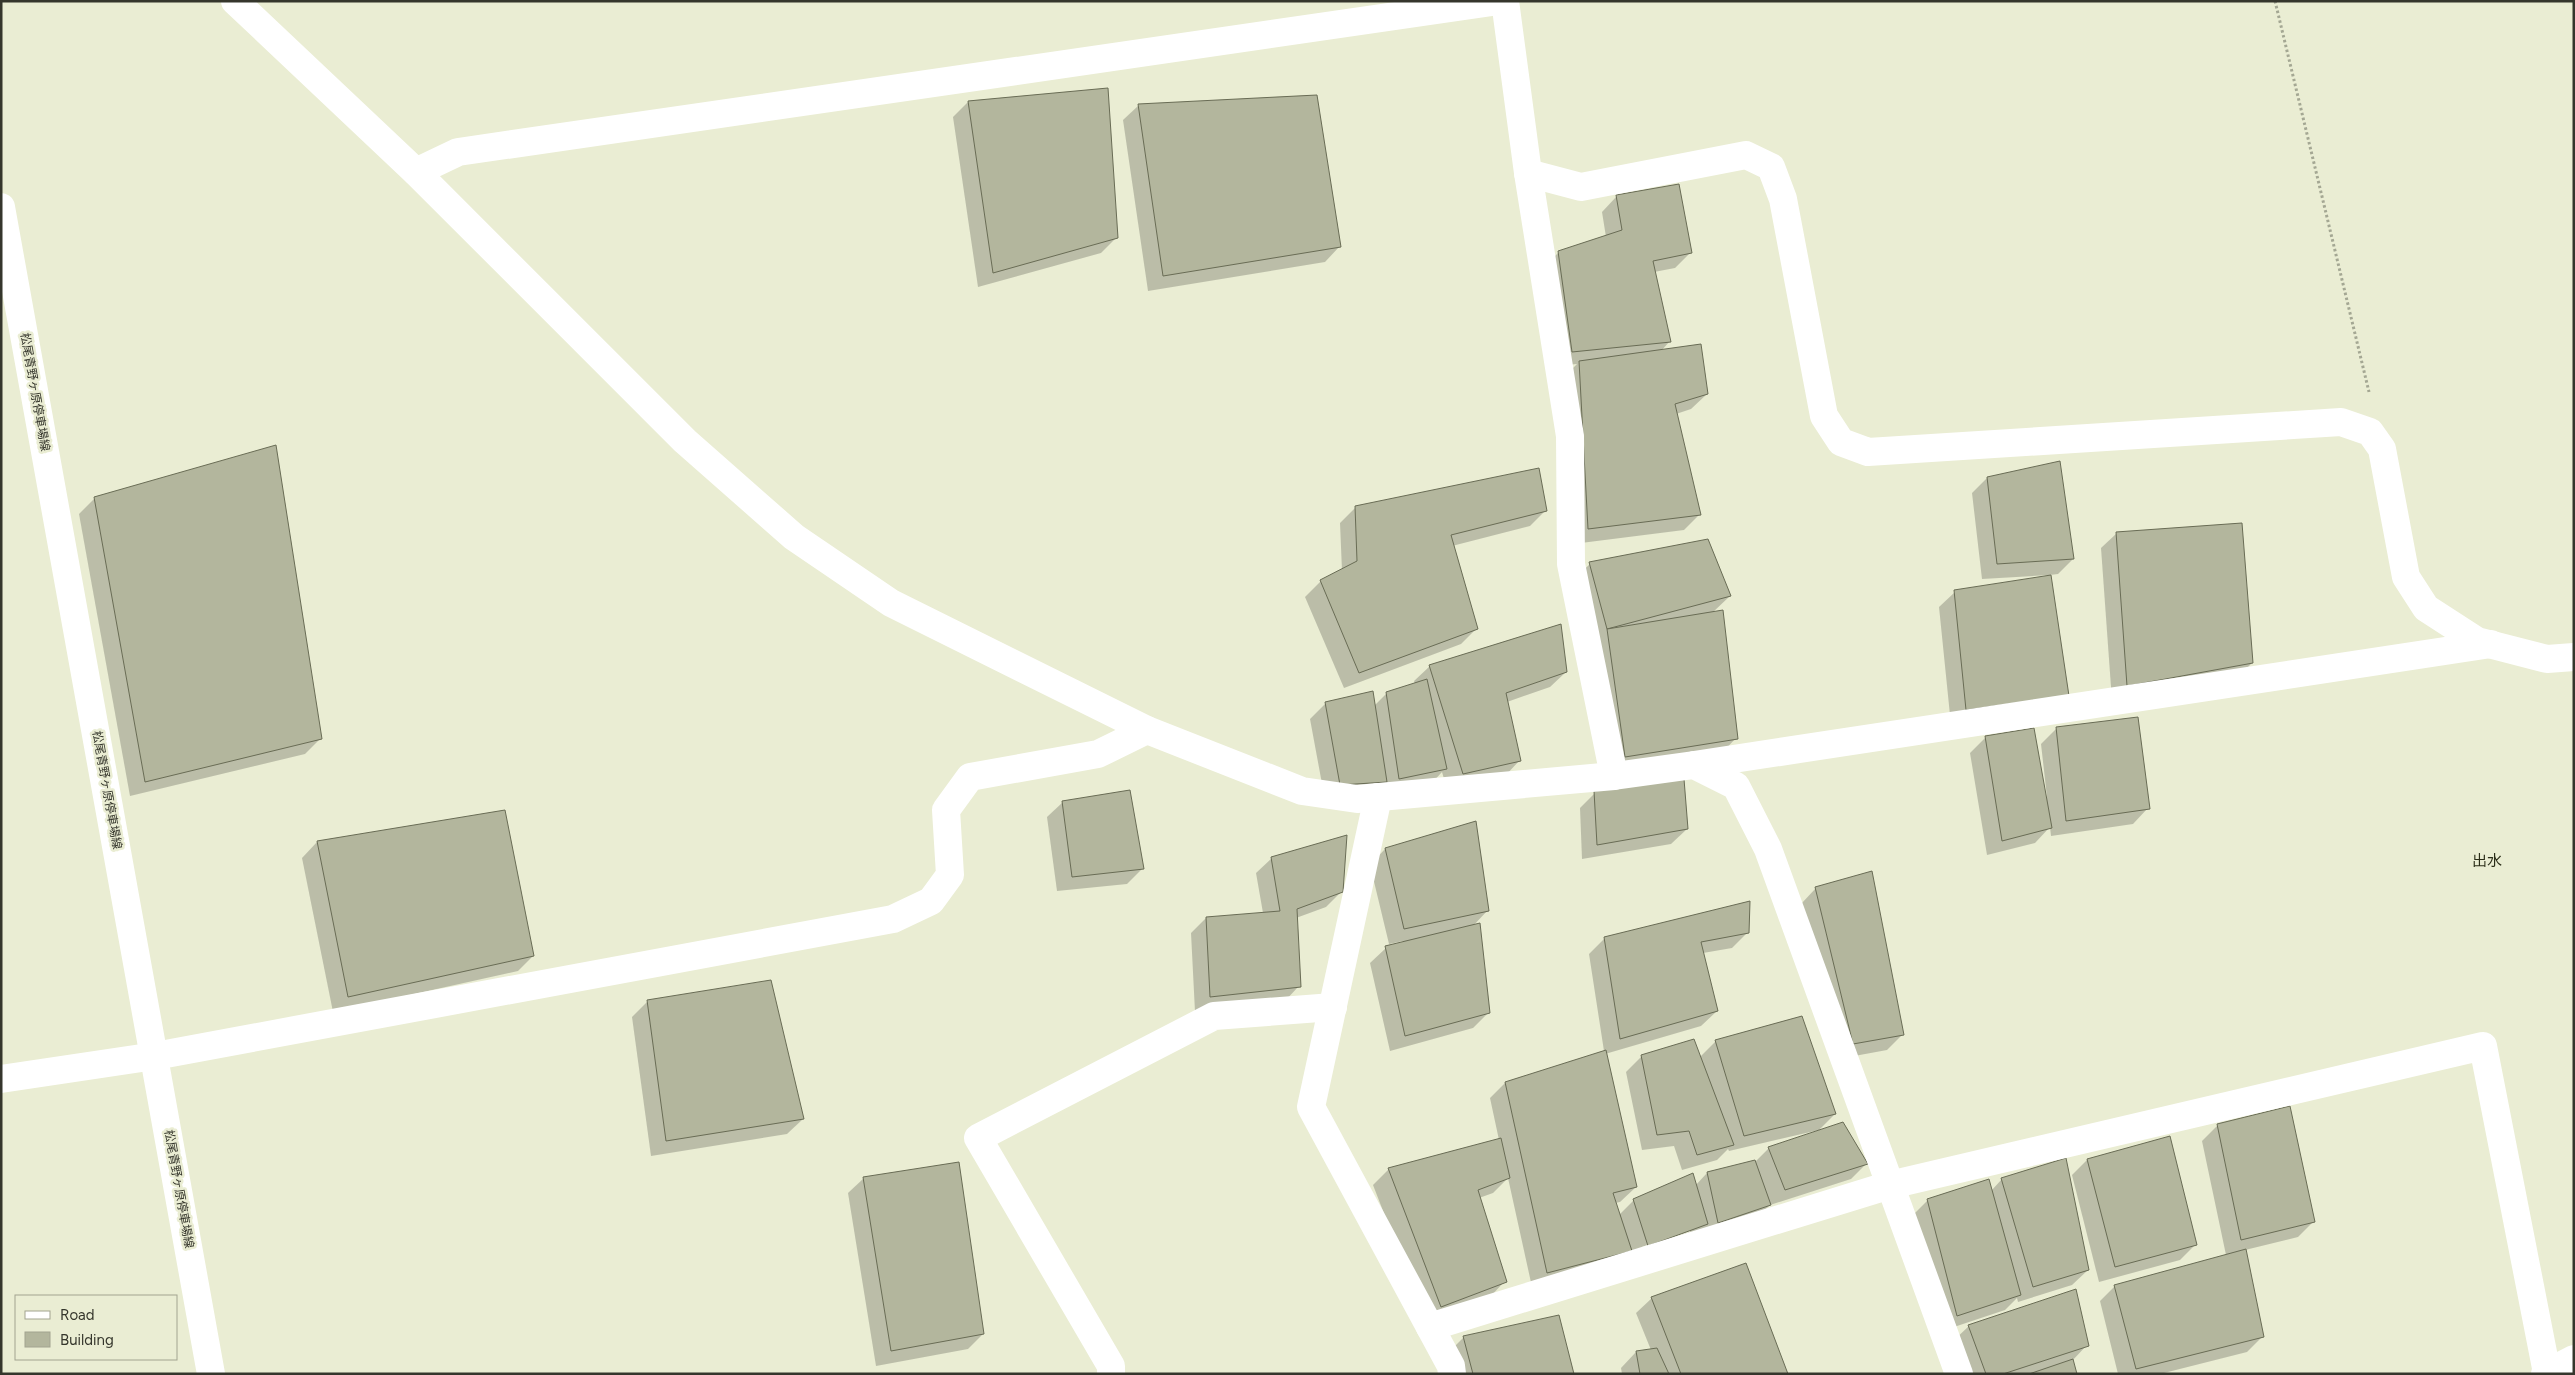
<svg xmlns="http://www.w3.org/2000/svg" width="2575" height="1375" font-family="Figtree,'Noto Sans JP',sans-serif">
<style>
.shadow{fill:#0003;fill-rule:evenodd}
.building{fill:#b3b69d;stroke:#696c55}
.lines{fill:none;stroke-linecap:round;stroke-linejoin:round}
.path{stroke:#a4a793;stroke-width:3;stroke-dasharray:2.5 2.5;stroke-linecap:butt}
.street{stroke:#fff;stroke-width:28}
.secondary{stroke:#fff;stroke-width:28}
.labels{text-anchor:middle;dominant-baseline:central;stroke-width:5;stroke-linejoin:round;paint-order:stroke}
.street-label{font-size:12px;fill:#35362c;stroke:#eaedd3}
.quarter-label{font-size:15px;fill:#2b2d18;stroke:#eaedd3}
</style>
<rect width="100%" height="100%" fill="#eaedd3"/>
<g class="shadow">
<path d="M968,102L1117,237L1101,253L978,287L953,117Z"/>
<path d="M1139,105L1340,246L1325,262L1148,291L1123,120Z"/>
<path d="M1617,196L1691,252L1675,268L1654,272L1670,341L1661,351L1707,394L1691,409L1676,414L1700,514L1684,530L1573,544L1564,377L1577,364L1557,366L1543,268L1558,253L1606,237L1602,212Z"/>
<path d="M1987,478L2073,559L2058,574L2050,575L2067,695L1951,725L1939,607L1955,592L2050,577L2049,575L1982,579L1972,493Z"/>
<path d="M94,499L321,738L305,754L130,796L79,514Z"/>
<path d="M1356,507L1546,510L1530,526L1452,546L1476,629L1461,644L1344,688L1305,597L1321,581L1342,571L1340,523Z"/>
<path d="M2117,533L2252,663L2237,678L2112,701L2101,548Z"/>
<path d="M1590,564L1730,596L1712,613L1736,738L1721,754L1610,772L1574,579Z"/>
<path d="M1430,666L1566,672L1550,687L1507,702L1520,760L1505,776L1447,789L1442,772L1430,785L1325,800L1310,719L1325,704L1374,706L1387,693L1415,684L1414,681Z"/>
<path d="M2057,728L2148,808L2133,824L2051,836L2050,827L2035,843L1987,855L1970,753L1985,738L2033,729L2045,797H2047L2041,744Z"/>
<path d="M1595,793L1687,829L1671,844L1582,859L1580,808Z"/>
<path d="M1063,802L1142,869L1127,884L1057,891L1047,817Z"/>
<path d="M1475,823L1488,910L1472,927L1489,1012L1473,1028L1390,1051L1370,963L1386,948L1403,943V941L1389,944L1370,865L1385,849Z"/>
<path d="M317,842L533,956L518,971L333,1012L302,858Z"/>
<path d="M1272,858L1342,891L1326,907L1296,918L1299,986L1284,1002L1195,1012L1191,933L1206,918L1263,913L1256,873Z"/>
<path d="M1816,888L1903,1034L1887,1050L1838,1059L1801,904Z"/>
<path d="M1748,932L1732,948L1703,953L1717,1011L1701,1026L1605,1054L1636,1187L1620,1202L1615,1203L1619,1215L1633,1201L1692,1175L1695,1186L1707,1173L1755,1162L1769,1148L1866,1164L1851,1179L1770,1205L1754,1220L1532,1287L1508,1178L1493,1193L1479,1198L1505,1281L1490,1297L1426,1322L1373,1185L1389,1169L1499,1140L1490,1098L1505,1083L1604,1051L1589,954L1604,939ZM1690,1229V1232L1642,1249V1247Z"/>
<path d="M648,1001L803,1119L787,1134L651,1156L632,1017Z"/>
<path d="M1716,1041L1835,1114L1819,1130L1729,1151L1728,1149L1717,1160L1682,1170L1674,1146L1642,1150L1626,1072L1642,1056L1700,1057Z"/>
<path d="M2218,1125L2314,1221L2298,1237L2245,1250L2263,1336L2247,1352L2160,1374H2118L2100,1301L2115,1286L2226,1255L2202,1141Z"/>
<path d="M2087,1160L2195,1245L2180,1260L2099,1282L2072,1175Z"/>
<path d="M864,1178L983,1334L968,1349L876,1366L848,1193Z"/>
<path d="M2002,1179L2088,1270L2072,1285L2018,1302L2017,1298L2005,1310L1942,1331L1912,1216L1928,1200L1991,1191Z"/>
<path d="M1652,1298L1787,1374H1622L1621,1368L1636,1352L1651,1350L1636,1313Z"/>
<path d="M1969,1326L2087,1345L2072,1361L2076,1374H1965L1953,1341Z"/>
<path d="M1464,1337L1573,1374H1454L1449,1352Z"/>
</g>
<g class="building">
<path d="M1108,88L1118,238L993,273L968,101Z"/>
<path d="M1317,95L1341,247L1163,276L1138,104Z"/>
<path d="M1679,184L1692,253L1653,261L1671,342L1572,352L1558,251L1622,230L1616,195Z"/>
<path d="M1701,344L1708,394L1675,404L1701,515L1588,529L1579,361Z"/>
<path d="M276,445L322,739L145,782L94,497Z"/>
<path d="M2060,461L2074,559L1997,564L1987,477Z"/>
<path d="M1539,468L1547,511L1451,535L1478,629L1359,673L1320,580L1357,561L1355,506Z"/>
<path d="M2242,523L2253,663L2127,686L2116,532Z"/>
<path d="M1708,539L1731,596L1607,629L1589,562Z"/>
<path d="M2051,575L2069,696L1966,710L1954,590Z"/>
<path d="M1723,610L1738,739L1625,757L1607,629Z"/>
<path d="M1561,624L1567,672L1506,693L1521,761L1463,774L1429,665Z"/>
<path d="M1427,679L1447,769L1399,779L1386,692Z"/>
<path d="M1373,691L1387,782L1340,785L1325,702Z"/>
<path d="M2138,717L2150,809L2066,821L2056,727Z"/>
<path d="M2034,728L2052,828L2002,841L1985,736Z"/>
<path d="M1684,779L1688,829L1597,845L1594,791Z"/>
<path d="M1130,790L1144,869L1072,877L1062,801Z"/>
<path d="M505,810L534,956L348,997L317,841Z"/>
<path d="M1476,821L1489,911L1404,929L1385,848Z"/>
<path d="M1347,835L1343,892L1297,909L1301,987L1210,997L1206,917L1280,911L1271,857Z"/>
<path d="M1872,871L1904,1035L1853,1044L1815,887Z"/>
<path d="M1750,901L1749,933L1701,942L1718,1011L1620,1039L1604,937Z"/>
<path d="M1480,923L1490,1013L1405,1036L1385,946Z"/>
<path d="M771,980L804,1119L666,1141L647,1000Z"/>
<path d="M1802,1016L1836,1114L1744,1136L1715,1040Z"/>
<path d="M1694,1039L1734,1145L1697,1155L1689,1131L1657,1135L1641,1055Z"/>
<path d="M1606,1050L1637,1187L1613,1193L1632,1251L1547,1273L1505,1082Z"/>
<path d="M2290,1106L2315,1222L2241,1240L2217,1124Z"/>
<path d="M1843,1122L1868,1164L1785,1190L1768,1147Z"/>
<path d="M2170,1136L2197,1245L2115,1267L2087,1159Z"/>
<path d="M1501,1138L1510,1178L1478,1190L1507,1282L1441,1307L1388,1168Z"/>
<path d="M2066,1158L2089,1270L2033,1287L2001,1178Z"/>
<path d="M1755,1160L1771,1205L1718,1223L1707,1172Z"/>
<path d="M959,1162L984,1334L891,1351L863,1177Z"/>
<path d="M1693,1173L1708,1224L1648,1246L1633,1199Z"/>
<path d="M1989,1179L2021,1295L1957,1316L1927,1199Z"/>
<path d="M2246,1249L2264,1337L2136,1369L2114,1285Z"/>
<path d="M1746,1263L1788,1374H1681L1651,1297Z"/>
<path d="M2076,1289L2089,1346L2003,1374H1986L1968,1325Z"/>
<path d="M1559,1315L1574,1374H1473L1463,1336Z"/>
<path d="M1657,1348L1669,1374H1640L1636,1351Z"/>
<path d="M2073,1359L2077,1374H2029Z"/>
</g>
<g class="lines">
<path class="path" d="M2275,1L2369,392"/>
<g class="street">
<path d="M235,1L416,172L685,441L794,537L891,603L1147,730L1302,791L1357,799L1614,776L1694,765L1736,786L1768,849L1959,1374"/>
<path d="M1505,1L1528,173L1570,436L1571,564L1614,776"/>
<path d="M416,172L458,152L1499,1"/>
<path d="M1528,173L1581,187L1746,155L1771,167L1783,199L1824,416L1841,442L1868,452L2341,422L2370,432L2382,449L2406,577L2426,608L2477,641L2547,659L2574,657"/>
<path d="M1694,765L2491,644"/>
<path d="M1378,797L1311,1107L1451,1366L1452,1374"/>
<path d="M1,1079L155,1056L893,919L931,901L950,875L946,810L970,777L1098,754L1147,730"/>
<path d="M1430,1327L1890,1185L2483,1046L2547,1373"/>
<path d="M1111,1374V1366L978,1138L1214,1016L1333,1007"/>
<path d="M2545,1374L2574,1359"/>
</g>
<path class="secondary" d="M1,207L211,1374"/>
</g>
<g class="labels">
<g class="street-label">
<text transform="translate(35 392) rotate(80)">松尾青野ヶ原停車場線</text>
<text transform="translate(107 790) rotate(80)">松尾青野ヶ原停車場線</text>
<text transform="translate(179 1189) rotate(80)">松尾青野ヶ原停車場線</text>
</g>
<g class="quarter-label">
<text x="2487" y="861">出水</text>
</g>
</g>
<rect width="2575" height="1375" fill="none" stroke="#35362c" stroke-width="5"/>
<rect x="15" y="1295" width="162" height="65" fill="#eaedd3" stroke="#a2a490"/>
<rect x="25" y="1311" width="25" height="8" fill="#ffffff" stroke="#a2a490"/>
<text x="60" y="1320" font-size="15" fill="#35362c">Road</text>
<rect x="25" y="1332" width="25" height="15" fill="#b3b69d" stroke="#a2a490"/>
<text x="60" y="1345" font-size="15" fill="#35362c">Building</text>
</svg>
